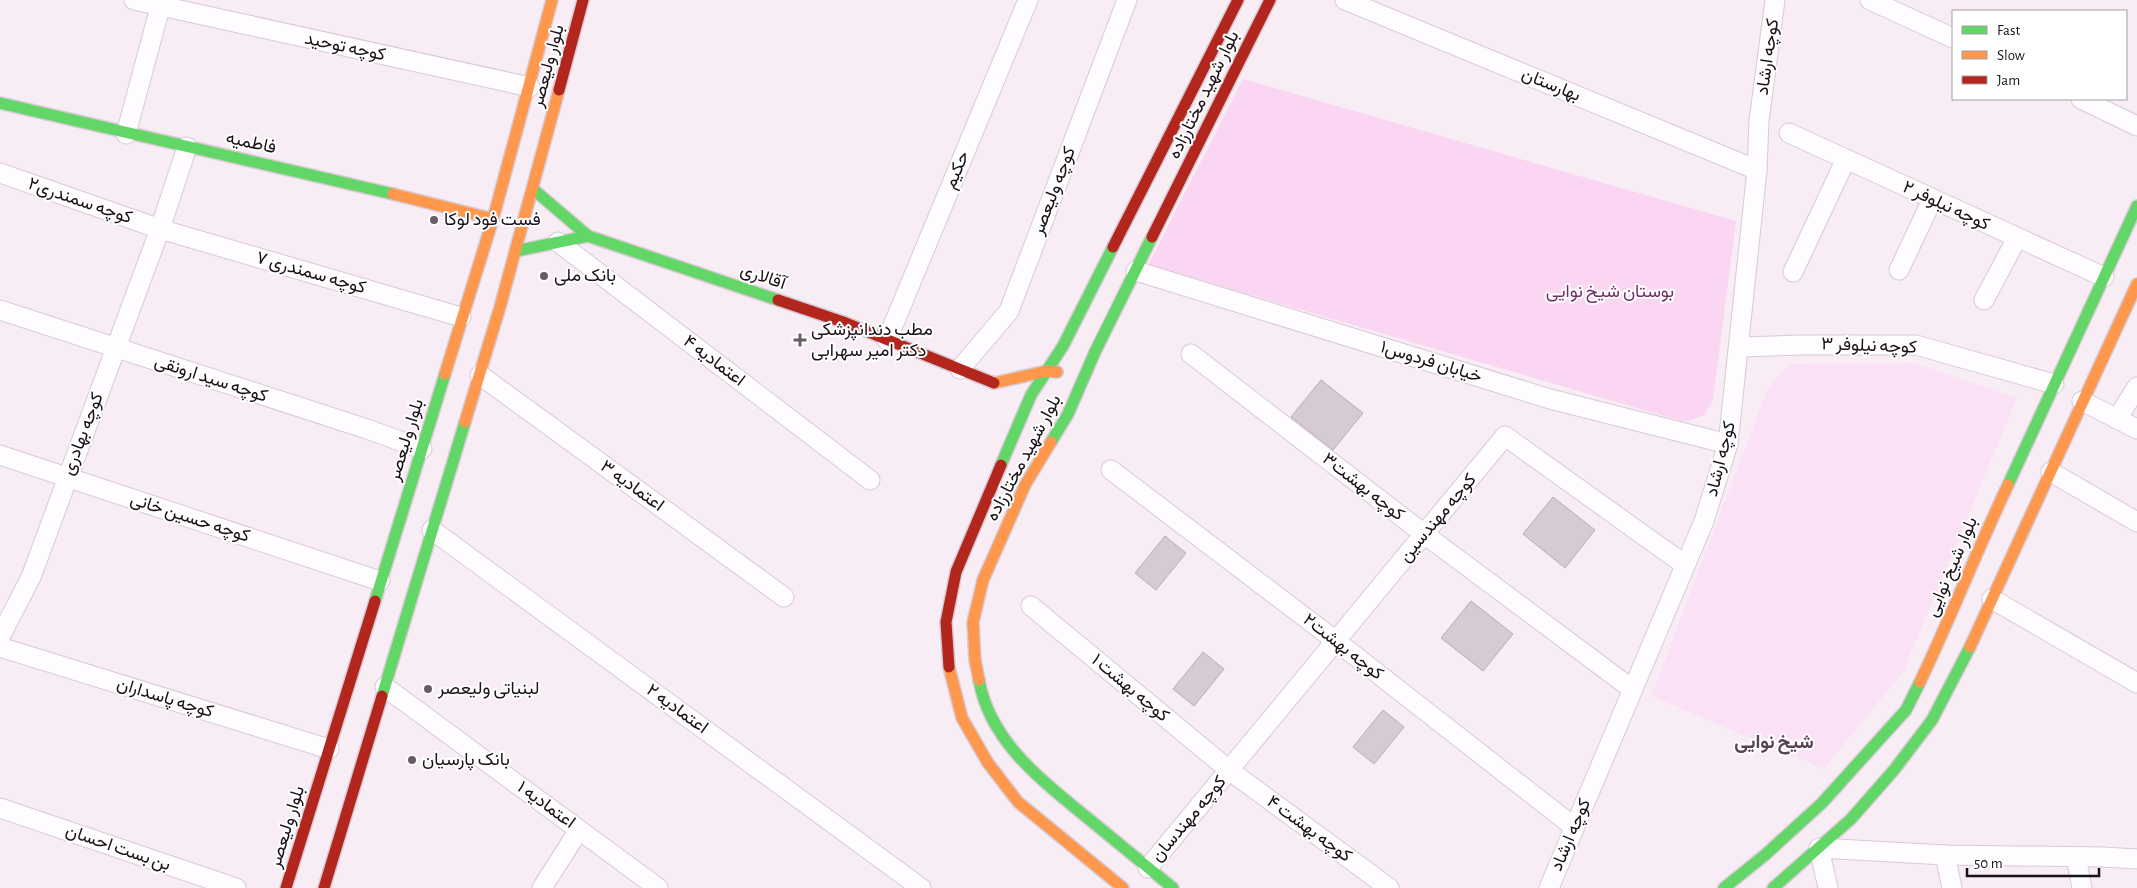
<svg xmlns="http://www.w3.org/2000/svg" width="2137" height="888" font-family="'Alegreya Sans',Vazirmatn,sans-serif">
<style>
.built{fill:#fbe1f6}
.green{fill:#fad6f3}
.building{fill:#d6cbd3;stroke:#b7adb5}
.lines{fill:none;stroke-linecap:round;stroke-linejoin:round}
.street-casing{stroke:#d6cbd3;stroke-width:21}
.fast-casing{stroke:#d6cbd3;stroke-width:14}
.slow-casing{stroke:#d6cbd3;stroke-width:14}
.jam-casing{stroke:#d6cbd3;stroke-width:14}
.street{stroke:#fefcfe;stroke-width:19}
.fast{stroke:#63d668;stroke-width:11}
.slow{stroke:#ff974d;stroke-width:11}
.jam{stroke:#b3261e;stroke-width:11}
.poi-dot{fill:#685d65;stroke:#fff;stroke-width:2}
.labels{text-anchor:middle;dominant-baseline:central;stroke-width:4;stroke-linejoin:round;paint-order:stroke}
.street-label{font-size:18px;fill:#1a1018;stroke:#fff}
.poi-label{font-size:18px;fill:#1a1018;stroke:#fff;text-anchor:start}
.park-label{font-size:18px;fill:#702c67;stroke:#fff}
.neighbourhood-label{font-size:19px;font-weight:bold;fill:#5a4155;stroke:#fff}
</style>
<rect width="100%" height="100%" fill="#f8edf5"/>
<path class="built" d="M1915,363L2017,398L1903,672L1824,769L1651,696L1768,388L1790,364Z"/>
<path class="green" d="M1243,79L1736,221L1713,399L1705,415L1685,422L1148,265Z"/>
<g class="building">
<path d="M1321,380L1363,413L1333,450L1291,417Z"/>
<path d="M1553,497L1595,530L1565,568L1523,534Z"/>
<path d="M1165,536L1186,553L1156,590L1135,573Z"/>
<path d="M1471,601L1513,634L1483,671L1441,638Z"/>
<path d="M1203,652L1224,669L1194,706L1173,689Z"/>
<path d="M1383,710L1404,727L1374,764L1353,747Z"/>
</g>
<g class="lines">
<defs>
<g id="street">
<path d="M134,0L530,87"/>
<path d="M1345,0L1757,170"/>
<path d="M1870,0L1953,38"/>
<path d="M2081,99L2137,126"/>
<path d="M1789,133L2104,277"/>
<path d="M126,134L162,0"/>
<path d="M0,173L160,229L461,317"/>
<path d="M558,242L870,480"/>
<path d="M1899,270L1932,200"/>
<path d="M1136,271L1550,399L1728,444"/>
<path d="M1793,272L1846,159"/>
<path d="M1984,300L2017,238"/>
<path d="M0,310L367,429L422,449"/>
<path d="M887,340L1028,0"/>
<path d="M1740,347L1800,345H1916L2054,384"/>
<path d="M1191,354L1424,534L1632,689"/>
<path d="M960,369L1009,311L1127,0"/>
<path d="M480,375L784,597"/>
<path d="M2082,401L2137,429"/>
<path d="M2117,419L2137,387"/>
<path d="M0,455L380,581"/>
<path d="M1111,470L1336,641L1574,827"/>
<path d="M2051,472L2137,522"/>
<path d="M432,530L921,888"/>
<path d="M1992,599L2137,683"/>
<path d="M1031,606L1229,770L1389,888"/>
<path d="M0,637L31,577L160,229L187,147"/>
<path d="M0,647L329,749"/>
<path d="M385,687L658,888"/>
<path d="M0,808L236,888"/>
<path d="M1945,855L1952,888"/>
<path d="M2076,857L2082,888"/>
<path d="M1148,868L1505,436L1685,565"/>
<path d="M542,888L579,830"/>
<path d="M1549,888L1704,521L1728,444L1757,170L1759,121L1775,0"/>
<path d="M1828,888L1819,848L1945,855L2103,857L2137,859"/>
</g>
<g id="fast">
<path d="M0,103L393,194"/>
<path d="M533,189L588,236"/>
<path d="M516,251L588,236L778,300"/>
<path d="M1051,442L1068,414L1095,352L1152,237"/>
<path d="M1001,465L1031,395L1063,346L1113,247"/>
<path d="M2008,485L2137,206"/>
<path d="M375,601L445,374"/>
<path d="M979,680C990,743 1044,782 1090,820C1118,843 1145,865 1173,888"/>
<path d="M382,696L465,422"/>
<path d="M1724,888L1765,855L1822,803L1906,710L1920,682"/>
<path d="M1773,888L1851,819L1894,770L1932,720L1970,647"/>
</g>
<g id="slow">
<path d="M393,194L493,219"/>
<path d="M445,374L493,219L552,0"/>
<path d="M994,383L1047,371L1057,372"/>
<path d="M465,422L500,307L559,90"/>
<path d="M1970,647L2137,284"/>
<path d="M949,667L962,718L988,763L1018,802L1123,888"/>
<path d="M979,680L975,660L973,622L983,580L1025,485L1051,442"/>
<path d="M1920,682C1951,617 1977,550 2008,485"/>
</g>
<g id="jam">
<path d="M559,90L583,0"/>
<path d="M1152,237L1270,0"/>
<path d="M1113,247L1238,0"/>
<path d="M778,300L846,323L994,383"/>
<path d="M949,667L946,622L956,572L1001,465"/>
<path d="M286,888L375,601"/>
<path d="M324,888L382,696"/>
</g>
</defs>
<use href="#street" class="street-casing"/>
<use href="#fast" class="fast-casing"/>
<use href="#slow" class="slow-casing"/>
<use href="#jam" class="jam-casing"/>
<use href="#street" class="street"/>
<use href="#fast" class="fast"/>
<use href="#slow" class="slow"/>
<use href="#jam" class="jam"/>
</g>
<g class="poi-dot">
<circle cx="434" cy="220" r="5"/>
<circle cx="544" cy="276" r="5"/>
<path d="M797.5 332.5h5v5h5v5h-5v5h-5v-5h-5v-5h5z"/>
<circle cx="428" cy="689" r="5"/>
<circle cx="412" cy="760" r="5"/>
</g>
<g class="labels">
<g class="street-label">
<text transform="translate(345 47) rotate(12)">کوچه توحید</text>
<text transform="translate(1768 57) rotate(-82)">کوچه ارشاد</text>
<text transform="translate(548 66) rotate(-75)">بلوار ولیعصر</text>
<text transform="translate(1551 85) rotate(22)">بهارستان</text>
<text transform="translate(1204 95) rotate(-64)">بلوار شهید مختارزاده</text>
<text transform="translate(251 143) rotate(12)">فاطمیه</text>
<text transform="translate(957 170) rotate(-67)">حکیم</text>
<text transform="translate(1054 191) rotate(-69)">کوچه ولیعصر</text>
<text transform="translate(80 201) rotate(19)">کوچه سمندری۲</text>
<text transform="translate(1946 206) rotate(25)">کوچه نیلوفر ۲</text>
<text transform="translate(311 273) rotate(16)">کوچه سمندری ۷</text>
<text transform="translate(763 277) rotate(19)">آقالاری</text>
<text transform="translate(1869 346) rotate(2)">کوچه نیلوفر ۳</text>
<text transform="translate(714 361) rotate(37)">اعتمادیه ۴</text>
<text transform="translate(1431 362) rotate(17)">خیابان فردوس۱</text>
<text transform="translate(211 379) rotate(18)">کوچه سید ارونقی</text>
<text transform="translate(83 434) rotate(-69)">کوچه بهادری</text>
<text transform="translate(406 440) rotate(-73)">بلوار ولیعصر</text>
<text transform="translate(1024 458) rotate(-62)">بلوار شهید مختارزاده</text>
<text transform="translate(1721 459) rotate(-76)">کوچه ارشاد</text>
<text transform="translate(632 486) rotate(36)">اعتمادیه ۳</text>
<text transform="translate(1363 487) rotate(38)">کوچه بهشت۳</text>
<text transform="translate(190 518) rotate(18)">کوچه حسین خانی</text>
<text transform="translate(1438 518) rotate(-50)">کوچه مهندسین</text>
<text transform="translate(1952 567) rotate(-67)">بلوار شیخ نوایی</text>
<text transform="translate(1343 647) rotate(38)">کوچه بهشت۲</text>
<text transform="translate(1130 688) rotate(40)">کوچه بهشت ۱</text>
<text transform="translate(165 698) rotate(17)">کوچه پاسداران</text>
<text transform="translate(677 709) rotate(36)">اعتمادیه ۲</text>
<text transform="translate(546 805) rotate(36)">اعتمادیه ۱</text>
<text transform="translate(1189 819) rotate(-50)">کوچه مهندسان</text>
<text transform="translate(287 827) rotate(-73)">بلوار ولیعصر</text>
<text transform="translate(1309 829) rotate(36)">کوچه بهشت ۴</text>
<text transform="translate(1571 835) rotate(-67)">کوچه ارشاد</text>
<text transform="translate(118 848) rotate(19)">بن بست احسان</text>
</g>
<g class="poi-label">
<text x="444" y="220">فست فود لوکا</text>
<text x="554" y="276">بانک ملی</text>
<text x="811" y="330">مطب دندانپزشکی<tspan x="811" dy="21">دکتر امیر سهرابی</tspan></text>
<text x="438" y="689">لبنیاتی ولیعصر</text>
<text x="422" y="760">بانک پارسیان</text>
</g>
<g class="park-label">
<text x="1610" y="292">بوستان شیخ نوایی</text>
</g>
<g class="neighbourhood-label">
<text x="1774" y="742">شیخ نوایی</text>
</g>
</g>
<rect x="1952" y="10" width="175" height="90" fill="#ffffff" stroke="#a39fa3"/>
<rect x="1962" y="26" width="25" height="8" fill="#63d668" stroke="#a39fa3"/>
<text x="1997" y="35" font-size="15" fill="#1a1018">Fast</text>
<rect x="1962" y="51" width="25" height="8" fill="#ff974d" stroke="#a39fa3"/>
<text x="1997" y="60" font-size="15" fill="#1a1018">Slow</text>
<rect x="1962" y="76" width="25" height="8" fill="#b3261e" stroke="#a39fa3"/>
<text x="1997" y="85" font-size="15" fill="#1a1018">Jam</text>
<path d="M1967 868v8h132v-8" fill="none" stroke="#1a1018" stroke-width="2.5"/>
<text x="1974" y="868" font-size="15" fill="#1a1018" stroke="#ffffff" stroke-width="4" paint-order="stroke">50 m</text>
</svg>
